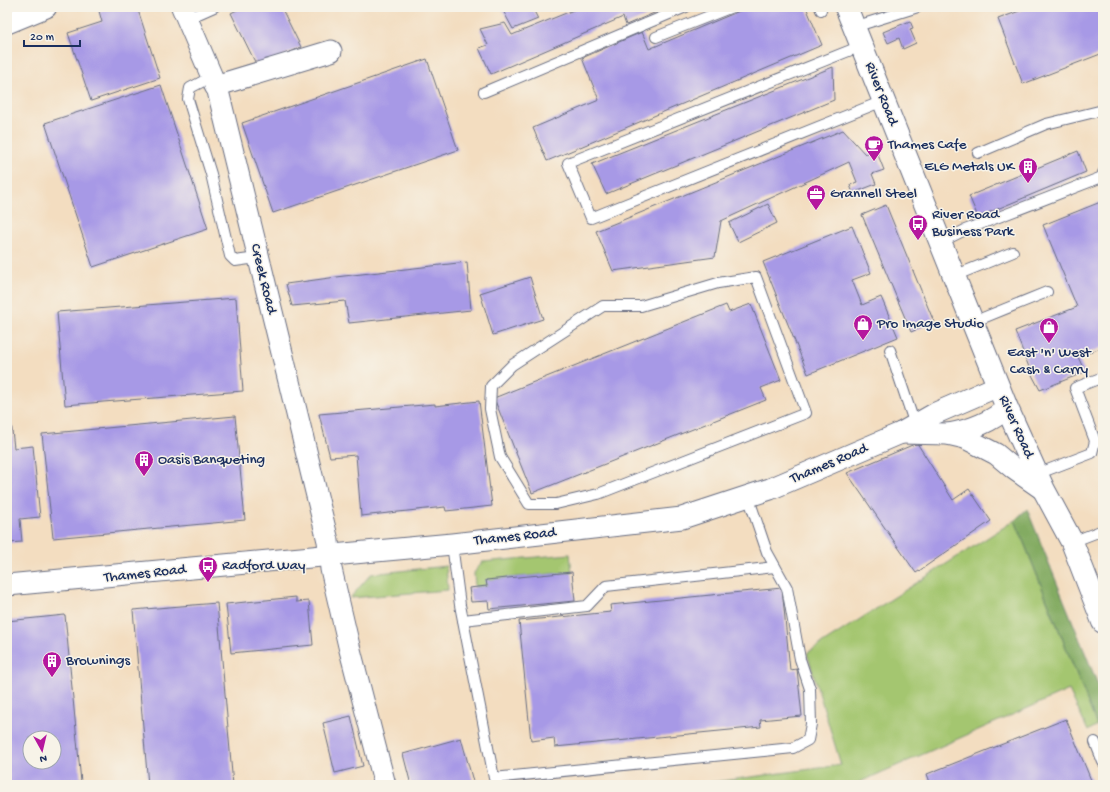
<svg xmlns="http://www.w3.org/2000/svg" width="1110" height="792" font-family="'Gochi Hand',sans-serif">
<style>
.green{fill:#a4c66f;stroke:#607a66}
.forest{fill:#83ab62;stroke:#4f6d60}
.building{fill:#a799e6;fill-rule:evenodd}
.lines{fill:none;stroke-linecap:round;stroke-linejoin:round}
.lane-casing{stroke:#676c80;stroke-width:12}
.street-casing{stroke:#676c80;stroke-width:23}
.secondary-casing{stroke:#676c80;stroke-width:24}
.lane{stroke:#fff;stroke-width:10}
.street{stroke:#fff;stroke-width:21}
.secondary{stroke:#fff;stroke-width:22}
.labels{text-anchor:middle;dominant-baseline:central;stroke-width:3;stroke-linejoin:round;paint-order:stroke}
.street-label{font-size:15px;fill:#1b2f5e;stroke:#f7f3e8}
.poi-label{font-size:15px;fill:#1b2f5e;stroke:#f7f3e8;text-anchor:start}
</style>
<rect width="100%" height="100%" fill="#f7f3e8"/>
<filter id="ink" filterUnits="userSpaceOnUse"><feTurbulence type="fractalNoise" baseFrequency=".025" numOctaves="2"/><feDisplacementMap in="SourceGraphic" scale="8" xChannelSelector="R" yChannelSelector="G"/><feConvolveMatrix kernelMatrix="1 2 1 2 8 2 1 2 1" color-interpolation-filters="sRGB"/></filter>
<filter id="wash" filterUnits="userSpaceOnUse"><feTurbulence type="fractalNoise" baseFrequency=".012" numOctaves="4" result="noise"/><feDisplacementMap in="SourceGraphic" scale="16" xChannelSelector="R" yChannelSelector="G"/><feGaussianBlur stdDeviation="0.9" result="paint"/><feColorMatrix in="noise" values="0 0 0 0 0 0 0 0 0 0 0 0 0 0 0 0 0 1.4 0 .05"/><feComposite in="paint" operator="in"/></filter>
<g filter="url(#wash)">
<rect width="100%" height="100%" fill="#f3ddc0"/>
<g class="green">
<path d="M1015,520L1097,725L1088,731L1069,690L853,785H691L841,765L807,653Z"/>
<path d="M570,554L572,572L486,580L487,586L475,587L474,573L482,562Z"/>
<path d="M446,566L448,590L350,598L371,574Z"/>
</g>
<path class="forest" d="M1027,509L1103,697V726L1097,725L1015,520Z"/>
<g id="blocks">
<g class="building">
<path d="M110,7H137L160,78L91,101L68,33L102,22L99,11Z"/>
<path d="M243,7H281L301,47L258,68L231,13Z"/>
<path d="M501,7H532L538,19L513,29Z"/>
<path d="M581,7H668L626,25L623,17L491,74L479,48L488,45L480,29L505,23L512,35Z"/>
<path d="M749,7H806L822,45L547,161L533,128L599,100L582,58L642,32L649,49Z"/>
<path d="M1030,7H1103V53L1023,84L998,19Z"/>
<path d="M910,21L913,28L910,29L916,43L903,49L899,38L888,43L883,32Z"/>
<path d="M427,59L458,150L273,213L242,123Z"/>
<path d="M833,67L834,100L606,194L592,164Z"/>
<path d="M161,85L208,229L93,267L45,123Z"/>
<path d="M843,130L865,154L876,150L884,170L872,174L876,184L853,193L850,185L857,182L849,162L721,221L715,257L613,271L596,231Z"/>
<path d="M1078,151L1086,172L978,217L969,196Z"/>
<path d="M1103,201V347L1078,357L1085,372L1040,390L1032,375L1015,331L1077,307L1043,225Z"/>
<path d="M768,204L777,223L738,242L729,223Z"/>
<path d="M886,205L934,322L911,332L862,215Z"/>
<path d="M852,226L871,273L852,280L862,305L881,297L898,337L808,374L763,262Z"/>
<path d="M467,262L471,310L349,323L345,301L292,306L286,284L344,276Z"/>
<path d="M530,277L543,319L493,335L480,293Z"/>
<path d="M236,298L243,391L65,405L57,312Z"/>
<path d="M751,304L781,380L761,388L766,400L532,493L494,398L726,305L729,312Z"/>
<path d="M7,386L14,448L33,446L40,517L20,519L22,542L7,543Z"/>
<path d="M479,401L492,506L446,511L445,507L361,516L356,455L330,457L319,414L435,404V406Z"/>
<path d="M235,416L245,520L53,538L42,434Z"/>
<path d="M917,443L953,500L969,489L991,521L916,573L847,473Z"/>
<path d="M572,572L575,601L489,609L488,601L471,602L469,588L487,586L486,580Z"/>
<path d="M782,588L790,670L797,669L802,716L760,720L761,727L555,747L554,738L531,741L519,621L611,612L610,605Z"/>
<path d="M296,597V602L309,601L313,645L231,653L226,604Z"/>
<path d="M217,603L233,785H148L133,610Z"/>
<path d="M65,615L81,782L55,785H7V621ZM30,738H54V762H30Z"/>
<path d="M351,716L363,766L335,773L323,723Z"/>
<path d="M1066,719L1093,785H931L927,774Z"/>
<path d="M461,738L474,785H411L403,754Z"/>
</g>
</g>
</g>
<g filter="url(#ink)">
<use href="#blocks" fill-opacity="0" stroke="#676c80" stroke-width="1"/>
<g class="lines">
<defs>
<g id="lane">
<path d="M820,7L821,10"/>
<path d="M187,19L214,7"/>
<path d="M854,27L918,7"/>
<path d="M656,37L732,7"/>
<path d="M861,46L568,163L591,218L883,101"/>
<path d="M211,77L190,88L188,99L211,174L230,256L235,261L257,258"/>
<path d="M484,92L686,7"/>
<path d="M978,153L1046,124L1103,110"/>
<path d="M941,242L965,230L1102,177L1103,173"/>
<path d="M954,276L1013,252"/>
<path d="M756,277L806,413L598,494L556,504H529L500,457L490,409L491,386L512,365L603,306H641L718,283Z"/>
<path d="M973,322L1047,292"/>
<path d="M890,350L915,425"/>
<path d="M1037,474L1092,453L1095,441L1075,388L1103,377"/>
<path d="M1072,542L1103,530"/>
<path d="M452,544L460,605L494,778L793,748L808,740L811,724L810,689L800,659L787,588L767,552L748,496"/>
<path d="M463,620L587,606L606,586L775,567"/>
<path d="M1095,742L1103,762"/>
</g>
<g id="street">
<path d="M182,7L218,91L328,541L331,569L349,646L385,785"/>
<path d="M7,23L46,7"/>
<path d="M215,86L331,51"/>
<path d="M901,433L948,434L965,438L996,454L1014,469L1044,490"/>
<path d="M948,434C971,430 990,423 1007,408"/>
<path d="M7,585L452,544L682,518L770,489L901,433L936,413L998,386"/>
</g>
<path id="secondary" d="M846,7L1007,408L1044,490L1072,542L1103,622"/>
</defs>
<use href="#lane" class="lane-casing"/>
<use href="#street" class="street-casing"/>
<use href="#secondary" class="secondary-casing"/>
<use href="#lane" class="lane"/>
<use href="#street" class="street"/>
<use href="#secondary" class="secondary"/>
</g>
</g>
<defs>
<symbol id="cafe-pin" viewBox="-11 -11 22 30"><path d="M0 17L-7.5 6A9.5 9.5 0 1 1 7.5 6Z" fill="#b5179e" stroke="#f7f3e8"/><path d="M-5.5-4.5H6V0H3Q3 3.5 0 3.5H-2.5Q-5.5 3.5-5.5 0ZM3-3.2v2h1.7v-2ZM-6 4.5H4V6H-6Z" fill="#fff"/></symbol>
<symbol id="building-pin" viewBox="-11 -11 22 30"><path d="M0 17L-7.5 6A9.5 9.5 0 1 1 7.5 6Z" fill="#b5179e" stroke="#f7f3e8"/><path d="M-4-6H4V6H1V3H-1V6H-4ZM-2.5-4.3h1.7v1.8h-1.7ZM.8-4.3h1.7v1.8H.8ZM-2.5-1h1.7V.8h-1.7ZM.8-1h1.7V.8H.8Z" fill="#fff"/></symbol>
<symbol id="office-pin" viewBox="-11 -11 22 30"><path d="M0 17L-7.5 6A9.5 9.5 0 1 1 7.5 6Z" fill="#b5179e" stroke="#f7f3e8"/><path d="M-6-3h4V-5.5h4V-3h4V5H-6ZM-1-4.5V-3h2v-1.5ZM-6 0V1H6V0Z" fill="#fff"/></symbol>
<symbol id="bus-pin" viewBox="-11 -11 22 30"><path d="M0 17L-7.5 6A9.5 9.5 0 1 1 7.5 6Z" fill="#b5179e" stroke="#f7f3e8"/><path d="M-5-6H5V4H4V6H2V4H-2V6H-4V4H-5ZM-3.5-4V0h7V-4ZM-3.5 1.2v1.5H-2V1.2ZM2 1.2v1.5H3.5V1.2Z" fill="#fff"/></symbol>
<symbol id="shop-pin" viewBox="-11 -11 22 30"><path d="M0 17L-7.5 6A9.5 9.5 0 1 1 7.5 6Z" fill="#b5179e" stroke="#f7f3e8"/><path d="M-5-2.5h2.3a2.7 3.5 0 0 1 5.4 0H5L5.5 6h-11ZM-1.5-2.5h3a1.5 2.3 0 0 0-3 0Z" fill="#fff"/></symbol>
</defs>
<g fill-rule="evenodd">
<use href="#cafe-pin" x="863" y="134" width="22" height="30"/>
<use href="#building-pin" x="1017" y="156" width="22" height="30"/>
<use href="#office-pin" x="805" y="183" width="22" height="30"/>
<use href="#bus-pin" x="907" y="213" width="22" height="30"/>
<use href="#shop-pin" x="852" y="313" width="22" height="30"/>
<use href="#shop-pin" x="1038" y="316" width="22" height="30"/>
<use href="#building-pin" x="133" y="449" width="22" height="30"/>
<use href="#bus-pin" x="197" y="555" width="22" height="30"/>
<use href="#building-pin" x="41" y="650" width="22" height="30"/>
</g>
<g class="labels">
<g class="street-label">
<text transform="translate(881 94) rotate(68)">River Road</text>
<text transform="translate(263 279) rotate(76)">Creek Road</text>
<text transform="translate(1016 427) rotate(66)">River Road</text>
<text transform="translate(829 464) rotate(-23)">Thames Road</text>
<text transform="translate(515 537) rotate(-6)">Thames Road</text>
<text transform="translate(145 574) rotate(-6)">Thames Road</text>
</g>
<g class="poi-label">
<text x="888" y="145">Thames Cafe</text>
<text x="1014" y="167" text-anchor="end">ELG Metals UK</text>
<text x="830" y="194">Grannell Steel</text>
<text x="932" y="215">River Road<tspan x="932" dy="17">Business Park</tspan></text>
<text x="877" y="324">Pro Image Studio</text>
<text x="1049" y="353" text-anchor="middle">East 'n' West<tspan x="1049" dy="17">Cash &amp; Carry</tspan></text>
<text x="158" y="460">Oasis Banqueting</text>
<text x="222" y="566">Radford Way</text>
<text x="66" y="661">Brownings</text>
</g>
</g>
<rect width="1110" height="792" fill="none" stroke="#f7f3e8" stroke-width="24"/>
<g transform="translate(42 750) rotate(172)"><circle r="19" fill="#f7f3e8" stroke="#9fa5b1"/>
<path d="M0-3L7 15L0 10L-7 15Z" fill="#b5179e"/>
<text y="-6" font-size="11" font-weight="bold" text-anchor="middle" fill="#1b2f5e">N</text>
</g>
<path d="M24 40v6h56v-6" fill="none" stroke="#1b2f5e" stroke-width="2"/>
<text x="30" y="40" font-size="12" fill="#1b2f5e" stroke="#f7f3e8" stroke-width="3" paint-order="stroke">20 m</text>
</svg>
